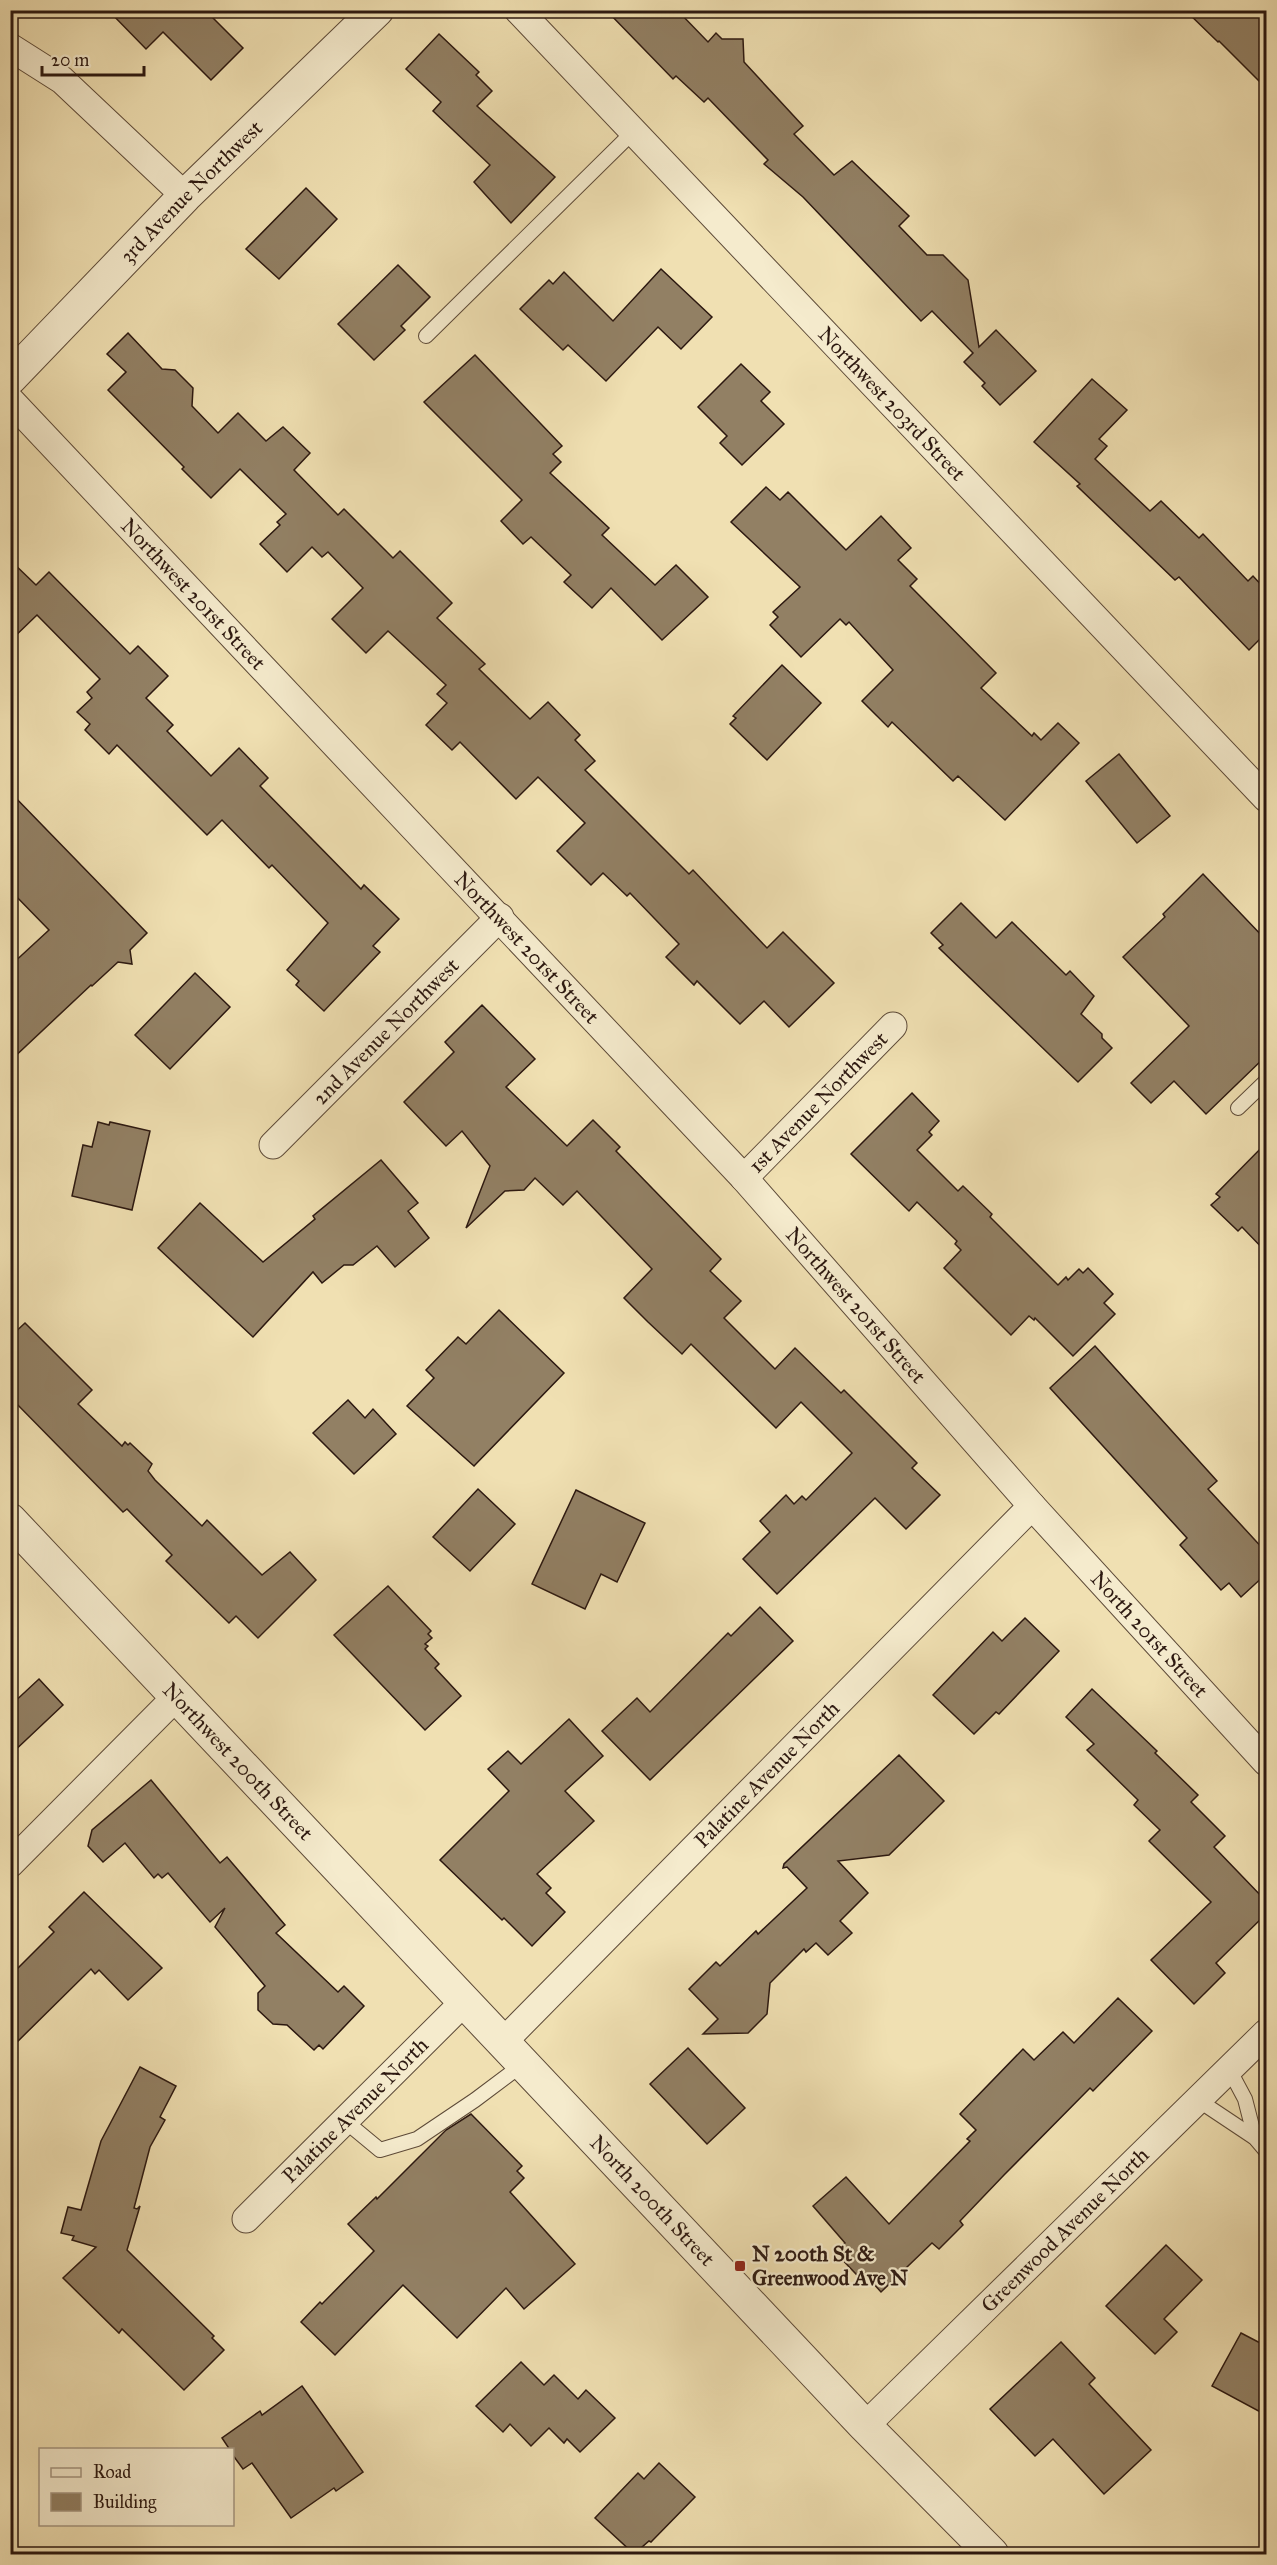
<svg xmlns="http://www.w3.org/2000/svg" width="1277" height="2565" font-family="'IM FELL Great Primer',serif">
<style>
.building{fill:#928064;stroke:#2c1810;stroke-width:1.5}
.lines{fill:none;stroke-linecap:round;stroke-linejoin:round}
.service-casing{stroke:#5d4a38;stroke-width:16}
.minor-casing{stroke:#5d4a38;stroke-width:29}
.tertiary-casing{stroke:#5d4a38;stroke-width:35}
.service{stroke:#f5ebcd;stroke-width:14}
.minor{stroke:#f5ebcd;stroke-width:27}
.tertiary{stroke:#f5ebcd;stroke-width:33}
.poi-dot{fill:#8f2418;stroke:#f5ebcd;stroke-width:2}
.labels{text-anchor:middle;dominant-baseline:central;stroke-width:4.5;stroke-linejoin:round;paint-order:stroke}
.street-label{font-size:21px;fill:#2c1810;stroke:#f5ebcd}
.poi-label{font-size:21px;font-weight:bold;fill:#2c1810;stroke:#f5ebcd;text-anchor:start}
</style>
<rect width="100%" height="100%" fill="#f0e0b2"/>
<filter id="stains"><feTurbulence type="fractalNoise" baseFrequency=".00333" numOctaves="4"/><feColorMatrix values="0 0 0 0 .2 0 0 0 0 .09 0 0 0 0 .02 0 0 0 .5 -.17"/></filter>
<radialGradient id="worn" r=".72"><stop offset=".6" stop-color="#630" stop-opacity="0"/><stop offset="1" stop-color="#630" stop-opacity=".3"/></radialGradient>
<g class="building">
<path d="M108,10H205L243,48L211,80L163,32L146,49Z"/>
<path d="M606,10H677L708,42L716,33L722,39H743L744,62L803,126L794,134L834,175L852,161L909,216L899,226L927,255H943L968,280L979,347L996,330L1036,371L1000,405L982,386L985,383L964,362L973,353L932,311L921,321L803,197L764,164L768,160L708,98L704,102L676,76L673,79Z"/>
<path d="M1185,10H1266V88L1219,41L1218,42Z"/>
<path d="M439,34L479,72L476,75L492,91L477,106L555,177L511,223L474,182L490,165L433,111L441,102L406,69Z"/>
<path d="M306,188L337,219L279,279L246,249Z"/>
<path d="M398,265L430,297L401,326L405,330L374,360L338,324Z"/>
<path d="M661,269L712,317L681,349L658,327L606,381L568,345L563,350L520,309L549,280L553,284L564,272L613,321Z"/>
<path d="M128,333L162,369L175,370L193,388L192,406L218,433L238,413L266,441L283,427L310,453L294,470L338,515L344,509L393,558L400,551L452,603L437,618L485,664L479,669L530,719L548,702L580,735L575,740L595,761L585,770L689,874L693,870L767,948L783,932L834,983L789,1027L764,1001L740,1024L697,981L694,985L666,957L679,944L630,893L627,896L603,873L591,885L557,851L585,823L538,777L516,799L460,742L452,750L426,725L447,703L437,694L446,685L388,631L366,653L332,619L363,588L328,552L322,557L312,547L287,572L260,544L280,525L277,522L286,514L240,469L211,498L182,469L184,467L108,390L126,372L107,354Z"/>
<path d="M475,355L562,446L553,454L561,462L550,473L609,528L602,535L655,585L676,565L708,597L662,640L611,588L592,608L564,582L571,575L531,537L523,544L501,521L522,500L424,402Z"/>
<path d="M741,364L770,392L761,401L784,424L742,465L720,443L727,436L698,407Z"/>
<path d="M1092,379L1127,410L1099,439L1107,446L1095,459L1150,511L1161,501L1199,538L1203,534L1248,581L1253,576L1266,590V633L1249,650L1179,577L1175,580L1077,486L1080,484L1034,442Z"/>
<path d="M766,487L780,500L788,492L846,550L881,516L911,548L898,560L917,579L910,586L996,673L981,688L1032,736L1034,733L1041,740L1058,723L1079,743L1005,820L958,776L953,781L892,722L888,727L862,701L893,670L849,622L846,625L840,619L801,657L770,625L778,617L773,612L800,587L731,522Z"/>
<path d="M10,560L36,585L49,572L130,654L138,646L168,676L146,698L173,725L167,731L211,776L239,748L268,778L260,786L361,889L364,885L399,919L373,946L380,952L324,1011L296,985L299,981L287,970L328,923L272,865L269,868L222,820L207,835L117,745L109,754L85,730L90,724L77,712L92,698L87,692L100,679L37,615L10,641Z"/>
<path d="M782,665L821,703L767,760L730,724L736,718L733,716Z"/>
<path d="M1119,754L1170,816L1137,843L1086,781Z"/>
<path d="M10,792L147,933L130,950L132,964L118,962L92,986L91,985L10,1061V966L49,930L10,890Z"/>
<path d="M1203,874L1266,940V1056L1206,1114L1174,1081L1151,1103L1131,1083L1189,1026L1123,957L1165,917L1163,914Z"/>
<path d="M961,903L996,938L1012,922L1066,975L1070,971L1094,996L1081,1014L1102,1034V1038L1112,1048L1078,1082L939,948L943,945L931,933Z"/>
<path d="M195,973L230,1007L170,1069L135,1035Z"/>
<path d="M482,1005L535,1059L506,1087L567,1146L593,1120L620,1147L616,1151L721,1259L710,1271L741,1301L724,1318L775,1369L795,1348L841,1393L844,1390L917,1463L912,1468L940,1495L906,1529L875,1498L777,1594L743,1559L770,1532L760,1521L786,1495L794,1504L802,1496L806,1500L852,1453L801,1402L776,1428L691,1344L682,1354L648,1322L624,1298L652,1269L577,1191L563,1205L535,1178L524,1190L505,1191L466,1228L490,1166L462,1131L446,1146L404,1102L454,1052L445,1042Z"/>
<path d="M912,1093L939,1121L929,1132L932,1135L917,1150L958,1191L963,1186L992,1214L990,1217L1058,1285L1066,1277L1068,1280L1079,1269L1083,1273L1088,1268L1113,1294L1104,1303L1115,1314L1073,1356L1035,1318L1034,1320L1029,1316L1011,1335L944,1268L961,1250L955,1244L957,1241L917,1202L909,1211L851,1154Z"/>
<path d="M98,1122L109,1125L110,1122L150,1131L132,1210L72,1196L83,1145L92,1147Z"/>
<path d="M1266,1143V1252L1242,1227L1238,1231L1211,1205L1220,1197L1216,1194Z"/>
<path d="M381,1160L418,1203L408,1211L429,1238L395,1267L377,1246L353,1265H344L322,1283L313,1272L253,1337L158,1248L200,1203L263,1262L315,1219L313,1216Z"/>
<path d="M499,1310L564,1373L474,1466L407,1406L434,1378L426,1370L458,1337L466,1344Z"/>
<path d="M25,1323L92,1390L78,1404L122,1446L125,1442L128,1445L130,1443L152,1464L148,1471L155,1480L202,1526L207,1520L262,1575L290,1552L316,1580L258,1638L236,1616L229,1623L166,1561L172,1555L127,1509L123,1512L10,1397V1337Z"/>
<path d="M1095,1346L1217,1481L1208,1489L1266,1552V1574L1241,1597L1229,1583L1221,1590L1180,1545L1187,1538L1050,1388Z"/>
<path d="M348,1400L365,1418L373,1409L396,1434L354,1474L313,1433Z"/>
<path d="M478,1489L515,1524L470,1571L433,1537Z"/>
<path d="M576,1490L645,1523L617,1582L601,1574L585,1609L532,1584Z"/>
<path d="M388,1586L431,1631L428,1634L432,1638L425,1644L428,1646L425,1649L439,1664L435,1668L461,1696L425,1730L334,1635Z"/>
<path d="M760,1607L793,1641L650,1780L602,1731L637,1698L650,1712L728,1633L731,1636Z"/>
<path d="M1025,1618L1059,1651L999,1714L996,1712L974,1734L933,1695L993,1632L1002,1641Z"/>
<path d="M39,1679L63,1705L10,1755V1706Z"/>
<path d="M1092,1689L1157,1751L1155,1753L1198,1795L1191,1802L1225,1836L1214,1847L1266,1901V1914L1216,1963L1225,1973L1194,2004L1151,1960L1211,1902L1149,1841L1160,1830L1134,1805L1138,1800L1087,1750L1094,1744L1066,1717Z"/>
<path d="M569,1719L603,1756L565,1791L594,1821L537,1874L551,1888L546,1893L565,1912L532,1946L504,1918L502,1920L440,1860L509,1791L488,1769L508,1751L521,1764Z"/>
<path d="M899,1755L944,1801L889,1855L838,1861L868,1893L840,1921L852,1933L828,1955L816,1943L806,1952L804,1949L770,1983L767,2014L748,2033L703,2034L718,2019L689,1989L716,1962L720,1966L756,1931L758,1934L807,1888L787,1867L783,1868L784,1864Z"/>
<path d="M151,1780L220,1863L227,1857L285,1925L276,1933L338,1992L344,1986L364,2006L323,2049L319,2045L314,2050L287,2025L273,2024L258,2010V1993L265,1986L215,1927L225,1908L210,1922L168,1873L162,1878L158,1874L154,1878L125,1843L103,1862L88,1846L92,1830Z"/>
<path d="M84,1892L162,1968L128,2000L99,1970L95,1974L91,1969L10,2049V1976L54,1932L49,1927Z"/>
<path d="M1118,1998L1152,2031L1093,2091L1090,2088L1004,2175L960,2221L963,2225L939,2249L932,2243L881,2292L861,2270L857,2275L835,2252L845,2243L813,2206L846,2177L889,2224L970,2141L967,2139L976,2130L960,2114L1023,2049L1034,2060L1063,2032L1074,2043Z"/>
<path d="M688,2048L745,2108L707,2144L650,2084Z"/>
<path d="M140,2067L176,2086L160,2117L165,2120L150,2147L134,2208L137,2209L140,2206L127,2250L214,2336L212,2338L224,2350L184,2390L122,2329L119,2333L63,2278L96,2247L72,2240L74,2236L61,2233L68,2207L81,2210L101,2141Z"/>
<path d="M471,2114L522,2166L517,2171L524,2178L510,2192L575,2264L524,2309L506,2288L457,2338L403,2285L335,2355L301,2322L320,2302L322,2304L374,2251L348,2224L376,2197L377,2199L446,2130Z"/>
<path d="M1166,2245L1202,2280L1164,2319L1177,2332L1155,2354L1106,2306Z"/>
<path d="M1241,2333L1266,2346V2415L1212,2386Z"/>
<path d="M1061,2342L1095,2378L1089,2384L1151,2450L1104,2494L1053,2439L1035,2456L990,2409Z"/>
<path d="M521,2362L544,2385L554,2375L578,2399L586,2390L615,2418L580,2452L567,2439L564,2443L549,2428L531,2446L510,2424L503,2432L476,2406Z"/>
<path d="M302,2386L363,2472L336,2491L334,2488L291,2518L252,2463L243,2469L232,2454V2450H230L222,2438L260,2411L262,2415Z"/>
<path d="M659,2463L695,2497L651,2542L649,2541L634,2554L595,2518L638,2473L644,2479Z"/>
</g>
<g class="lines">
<defs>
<g id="service">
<path d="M426,336L633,132"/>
<path d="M1238,1108L1266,1081"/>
<path d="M1229,2069L1245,2099L1255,2138"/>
<path d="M1198,2100L1255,2138L1266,2151"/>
<path d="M345,2121L380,2150L417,2139L475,2100L523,2064"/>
</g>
<g id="minor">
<path id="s1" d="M518,10L1266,798"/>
<path d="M10,47L62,80L185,196"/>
<path id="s2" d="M10,400L744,1178L1032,1506L1266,1762"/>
<path id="s3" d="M273,1145L500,917"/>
<path id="s4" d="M744,1178L893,1026"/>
<path d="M10,1864L177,1696"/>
<path id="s5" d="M503,2042L1032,1506"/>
<path id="s6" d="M246,2219L465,2001"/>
<path id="s7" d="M865,2426L1266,2033"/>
</g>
<g id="tertiary">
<path id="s8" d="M10,378L185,196L377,10"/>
<path id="s9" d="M10,1520L865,2426L992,2554"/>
</g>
</defs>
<use href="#service" class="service-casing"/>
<use href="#minor" class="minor-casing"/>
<use href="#tertiary" class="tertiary-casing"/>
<use href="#service" class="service"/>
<use href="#minor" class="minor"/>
<use href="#tertiary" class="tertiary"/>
</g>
<rect class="poi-dot" x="734" y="2260" width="12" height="12" rx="3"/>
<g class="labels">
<g class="street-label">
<text stroke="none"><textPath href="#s8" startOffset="260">3rd Avenue Northwest</textPath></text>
<text stroke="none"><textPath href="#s1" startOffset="543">Northwest 203rd Street</textPath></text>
<text stroke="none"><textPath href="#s2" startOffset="267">Northwest 201st Street</textPath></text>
<text stroke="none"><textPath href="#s2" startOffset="753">Northwest 201st Street</textPath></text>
<text stroke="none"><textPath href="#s3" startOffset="160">2nd Avenue Northwest</textPath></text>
<text stroke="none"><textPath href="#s4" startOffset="106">1st Avenue Northwest</textPath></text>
<text stroke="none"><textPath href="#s2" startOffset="1239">Northwest 201st Street</textPath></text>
<text stroke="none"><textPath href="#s2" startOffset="1680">North 201st Street</textPath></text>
<text stroke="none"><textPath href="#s9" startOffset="332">Northwest 200th Street</textPath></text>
<text stroke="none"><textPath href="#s5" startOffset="376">Palatine Avenue North</textPath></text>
<text stroke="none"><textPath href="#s6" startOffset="154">Palatine Avenue North</textPath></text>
<text stroke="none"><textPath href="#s9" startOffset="936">North 200th Street</textPath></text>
<text stroke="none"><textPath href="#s7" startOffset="280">Greenwood Avenue North</textPath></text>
</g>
<g class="poi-label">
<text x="752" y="2254">N 200th St &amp;<tspan x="752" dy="24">Greenwood Ave N</tspan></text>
</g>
</g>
<rect width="1277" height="2565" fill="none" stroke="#f0e0b2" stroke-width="36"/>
<rect x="12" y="12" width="1253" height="2541" fill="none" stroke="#2c1810" stroke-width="3"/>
<rect x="18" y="18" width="1241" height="2529" fill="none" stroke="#2c1810" stroke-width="1.5"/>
<rect x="39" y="2448" width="195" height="78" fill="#f5ebcd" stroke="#a59781" stroke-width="1.5"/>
<rect x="51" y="2468" width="30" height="9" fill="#f5ebcd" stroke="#a59781" stroke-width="1.5"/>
<text x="93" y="2478" font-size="18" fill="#2c1810">Road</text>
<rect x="51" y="2493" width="30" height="18" fill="#928064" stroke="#a59781" stroke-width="1.5"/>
<text x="93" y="2508" font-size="18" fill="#2c1810">Building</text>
<path d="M42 66v9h102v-9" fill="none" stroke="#2c1810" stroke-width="3"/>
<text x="51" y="66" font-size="18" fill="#2c1810" stroke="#f5ebcd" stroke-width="4.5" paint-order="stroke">20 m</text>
<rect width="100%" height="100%" filter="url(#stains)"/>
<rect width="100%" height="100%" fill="url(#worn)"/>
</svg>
